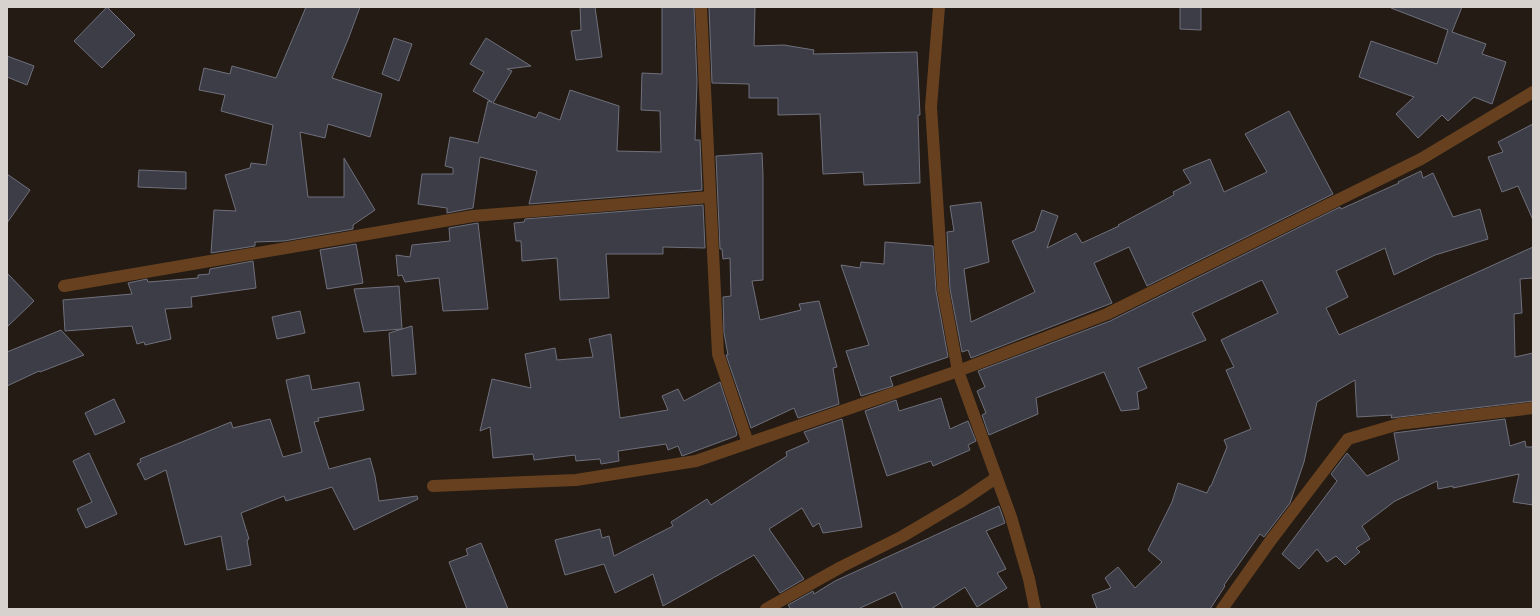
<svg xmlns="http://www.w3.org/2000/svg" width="1540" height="616" font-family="'Work Sans',sans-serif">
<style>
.building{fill:#3d3d47;stroke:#6f707c}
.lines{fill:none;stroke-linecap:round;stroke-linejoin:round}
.street{stroke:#67411f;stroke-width:12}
</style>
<rect width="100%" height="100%" fill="#231b14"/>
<g class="building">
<path d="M107,7L135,35L102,68L74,41Z"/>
<path d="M306,7H360L349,37L332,78L382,94L370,137L328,124L325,138L300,132L308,197H344V158L375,210L353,225V229L284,241L255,242V246L211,253L214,210L236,211L225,175L250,168L251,163L266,165L273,125L221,111L225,95L199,90L204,68L230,74L232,66L276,78Z"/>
<path d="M580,7H595L602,57L576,60L571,31L581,30Z"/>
<path d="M662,7H694L697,82L695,140H700L702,190L529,204L537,171L480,157L473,208L447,213V208L418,204L422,174H453V168L445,166L450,137L478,143L488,101L492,102L473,91L484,72L470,64L486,38L531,66L507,69L512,71L493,103L536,118L539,112L560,120L570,90L619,106L617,151L661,152L660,111L641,110L642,73L662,74Z"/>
<path d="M709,7H755L754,46L784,45L814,50L813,54L917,52L920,115H918L920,183L864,185L863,172L823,174L820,114L778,115V98H749V84L712,83Z"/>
<path d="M1180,7H1201V30L1180,29Z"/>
<path d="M1391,7H1462L1452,32L1486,44L1482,54L1506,62L1492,104L1474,97L1448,121L1442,115L1418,138L1396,114L1414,97L1359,77L1371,41L1437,64L1448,30L1391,8Z"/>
<path d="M394,38L412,44L399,81L382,74Z"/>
<path d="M7,56L34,66L27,85L7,77Z"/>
<path d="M1289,111L1333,194L1147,286L1129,247L1094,263L1112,303L971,358L968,350L962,352L950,289L947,232L954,231L950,206L981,202L989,262L964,269L971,322L1035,292L1012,241L1035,231L1042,210L1058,216L1047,248L1076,233L1082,243L1119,226L1118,225L1174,195L1173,192L1191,183L1183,170L1210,159L1224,192L1267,172L1245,134Z"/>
<path d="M1533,124V220L1518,186L1502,192L1488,157L1503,152L1498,142Z"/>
<path d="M762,153L763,175V280L752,281L760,320L801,310L799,304L819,301L837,367L833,368L839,404L798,418L794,408L751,428L726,355H728L724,333L723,297L731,296L730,258L723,259L722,249H720L716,156Z"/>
<path d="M139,170L186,172V189L138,187Z"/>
<path d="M1421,171L1423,178L1433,173L1453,217L1480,209L1488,239L1435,255L1394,275L1385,248L1336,271L1348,297L1326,308L1339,335L1533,247V278L1520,279L1522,313L1514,314L1515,357L1533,353V401L1391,418L1392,415L1357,417L1355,380L1317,402L1304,462L1290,503L1264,537L1260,534L1224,585L1225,586L1210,609H1097L1092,595L1111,588L1105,578L1118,567L1135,588L1162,562L1148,550L1172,502L1178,483L1207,493L1210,486H1211L1227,447L1224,440L1251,429L1226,370L1234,367L1221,340L1278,313L1262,280L1192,313L1206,340L1138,368L1147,388L1137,392L1139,409L1121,411L1104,372L1036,398L1038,414L989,435L982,415L986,413L977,391L985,387L978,371L1110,321L1340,207L1341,209L1399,183L1398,182Z"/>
<path d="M7,174L30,190L7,223Z"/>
<path d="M703,205L705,248L663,247V254H606L609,298L560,300L557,258L522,261L521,241H516L514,223L524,222L525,219Z"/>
<path d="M478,223L488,309L443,311L439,278L405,282L402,275L398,276L396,255L410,257L412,245L450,241L449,228Z"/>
<path d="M885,242L933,246L936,291L948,357L890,377L893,386L861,396L846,351L869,345L841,265L860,268L861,262L884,264Z"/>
<path d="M356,244L363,283L327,289L320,250Z"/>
<path d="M253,261L256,288L191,297L192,307L165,309L171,339L145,345L144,342L137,344L132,326L65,331L63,300L132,294L128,283L147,279L148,282L198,278V275L209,274L210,269Z"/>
<path d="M7,273L34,301L7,327Z"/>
<path d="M399,286L402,329L364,332L354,289Z"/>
<path d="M300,311L305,333L277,339L272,317Z"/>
<path d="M412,326L416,374L392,376L389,333Z"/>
<path d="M61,330L84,355L40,372L39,371L7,386V352Z"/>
<path d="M611,334L620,418L668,410L662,396L678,389L684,401L720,382L737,434L736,436L682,456L678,446L668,450L666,444L618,451L619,461L601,464L600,459L576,461L575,455L534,460L533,454L493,458L490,427L480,431L492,379L531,388L525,354L555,348L557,360L593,357L589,339Z"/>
<path d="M309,375L312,390L359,382L364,410L318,418L319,421L314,422L329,469L370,458L375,476L379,501L417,496L418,499L354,530L332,487L286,501L284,496L241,513L249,539L247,540L251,565L227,570L221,536L185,545L166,470L145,480L137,464L141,462L140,459L231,422L233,428L270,419L283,457L302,452L286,380Z"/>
<path d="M941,398L950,429L968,421L976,441L968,445L970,450L933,466L931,461L887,476L865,411L896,400L899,411Z"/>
<path d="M114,399L125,422L95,435L85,413Z"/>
<path d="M842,419L862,527L823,533L819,523L813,527L802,508L769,529L804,579L780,593L754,555L663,606L653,574L615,593L604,564L565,575L555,540L600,529L602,538L609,536L614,556L673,526L671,522L707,499L711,505L787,456L786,452L809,442L804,432Z"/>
<path d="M1505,419L1510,446L1525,441L1526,447H1533V505L1513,502L1519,474L1453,488V486L1438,489L1437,481L1395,501L1362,526L1370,539L1356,548L1360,552L1345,565L1336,556L1327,562L1317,549L1299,569L1282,554L1337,481L1331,474L1347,453L1367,476L1399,460L1394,433Z"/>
<path d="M89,453L117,514L86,528L77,509L92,502L73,461Z"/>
<path d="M999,506L1005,523L986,531L1006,569L997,573L1007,588L977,607L965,587L931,609H903L895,592L858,609H788L790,608L788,605L813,591L814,594L835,581Z"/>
<path d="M481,543L508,609H467L449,562L468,555L466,549Z"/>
</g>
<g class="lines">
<g class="street">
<path d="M701,7L718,354L748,443"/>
<path d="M939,7L931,107L943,290L958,371L1011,517L1029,579L1035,609"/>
<path d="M64,286L473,216L710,197"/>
<path d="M433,486L576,480L696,461L958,371L1107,314L1421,159L1533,92"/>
<path d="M766,609L841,567L903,536L962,501L996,478"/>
<path d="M1222,609L1271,540L1348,439L1399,424L1533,408"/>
</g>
</g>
<rect width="1540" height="616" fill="none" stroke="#d7d2cd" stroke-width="16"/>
</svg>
